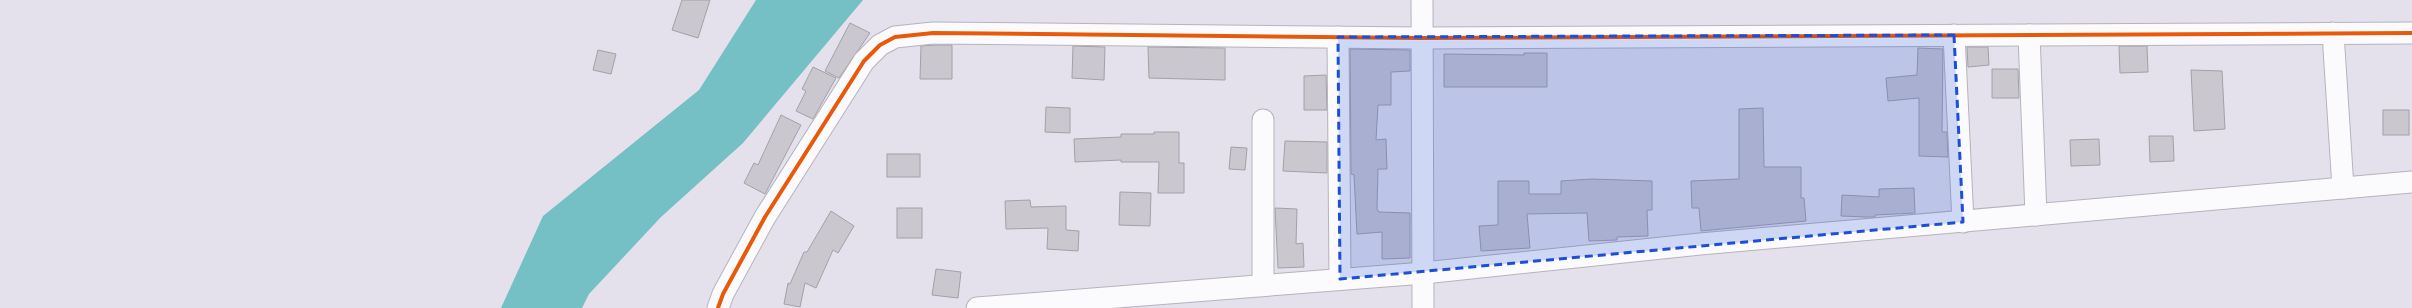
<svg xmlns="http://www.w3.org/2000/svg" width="2412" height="308" font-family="Arial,sans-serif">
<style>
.water{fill:#74c0c4}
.building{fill:#cbc7cf;stroke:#a4a0a8}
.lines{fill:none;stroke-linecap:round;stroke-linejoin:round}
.minor-casing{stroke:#b6b3bd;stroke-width:23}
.minor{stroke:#fbfafc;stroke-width:21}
.cycleway-casing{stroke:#fff;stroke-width:6}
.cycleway{stroke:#e8590c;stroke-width:4}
.marked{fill:#1d4ed8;fill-opacity:0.2;stroke:#1d4ed8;stroke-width:3;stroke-dasharray:8 5;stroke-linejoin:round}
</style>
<rect width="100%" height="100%" fill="#e4e1ed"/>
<path class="water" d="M756,0H863L743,143L661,217L589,294L582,308H501L543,216L699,90Z"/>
<g class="building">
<path d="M682,0H710L698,38L672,30Z"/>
<path d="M850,23L870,33L839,78L825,71Z"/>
<path d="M934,45H952V79H920L921,46Z"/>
<path d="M1073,46L1105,47L1104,80L1072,78Z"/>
<path d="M2119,46H2147L2148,72L2120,73Z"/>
<path d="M1148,47L1225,48V80L1149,78Z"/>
<path d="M1967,47H1988L1989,65L1968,67Z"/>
<path d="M1918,48L1943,49L1942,132H1947L1948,157L1919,156V98L1888,101L1886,78L1917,75Z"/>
<path d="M1350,49L1410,50V71L1391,72V105H1378L1376,140L1386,139L1387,169H1378L1377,209L1379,212L1410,213V258L1382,259V232L1357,234L1354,175L1351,174Z"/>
<path d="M598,50L616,54L611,74L593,70Z"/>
<path d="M1524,53H1547V87H1444V54L1524,55Z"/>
<path d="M813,67L836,78L813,119L796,111L806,91L802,89Z"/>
<path d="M1992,69H2018L2019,98H1992Z"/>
<path d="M2191,70L2222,71L2225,129L2194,131Z"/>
<path d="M1326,75L1327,110H1304V76Z"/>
<path d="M1046,107L1070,108V133L1045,132Z"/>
<path d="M1763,108L1764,167H1801V198H1804L1806,221L1701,231L1699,208H1692L1691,181L1739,179V109Z"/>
<rect x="2383" y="110" width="26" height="25"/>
<path d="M781,115L801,125L765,194L744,183L754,163L758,165Z"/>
<path d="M1154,132H1179V163H1184V193H1158L1159,162H1121V160L1075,162L1074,139L1121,137V134H1154Z"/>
<path d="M2149,136H2173L2174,161L2150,162Z"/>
<path d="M2099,139L2100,165L2071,166L2070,140Z"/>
<path d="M1285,141L1327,142V173L1283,171Z"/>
<path d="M1231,147L1247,148L1245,170L1229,169Z"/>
<rect x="887" y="154" width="33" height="23"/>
<path d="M1592,179L1652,181V210H1647L1648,236L1617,237V240L1589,241L1587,213L1527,214L1530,248L1481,251L1479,226L1498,225V181H1529V194H1561V181Z"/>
<path d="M1914,188L1915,213L1875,215V217H1866L1841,216L1842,195L1879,197V189Z"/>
<path d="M1120,192L1151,193L1150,226L1119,225Z"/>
<path d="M1030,200L1031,207L1066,206V230L1079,231L1078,251L1047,249L1048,228L1006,229L1005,201Z"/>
<rect x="897" y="208" width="25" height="30"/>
<path d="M1275,208L1297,209L1296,244L1303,243L1304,267L1278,268Z"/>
<path d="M831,211L854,226L838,253L833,250L816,288L805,283L800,307L784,304L788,283L790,284L804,252H807Z"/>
<path d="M936,269L961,272L958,298L932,295Z"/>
</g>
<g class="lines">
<defs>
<g id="minor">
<path d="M1422,0L1423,308"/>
<path d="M2333,33L2343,188"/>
<path d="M1954,35L1963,222"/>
<path d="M2029,35L2036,215"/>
<path d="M1338,37L1340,279"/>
<path d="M1263,120V285"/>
<path d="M718,308L723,294L765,217L864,61L880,45L895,37L933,33L1421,38L2412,33"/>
<path d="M977,308L1424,273L1700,244L2412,182"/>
</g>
</defs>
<use href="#minor" class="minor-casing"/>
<use href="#minor" class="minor"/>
<defs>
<path id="cycleway" d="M718,308L723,294L765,217L864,61L880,45L895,37L933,33L1421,38L2412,33"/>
</defs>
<use href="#cycleway" class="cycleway-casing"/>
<use href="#cycleway" class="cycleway"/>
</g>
<path class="marked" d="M1954,35L1963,222L1340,279L1338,37Z"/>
</svg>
